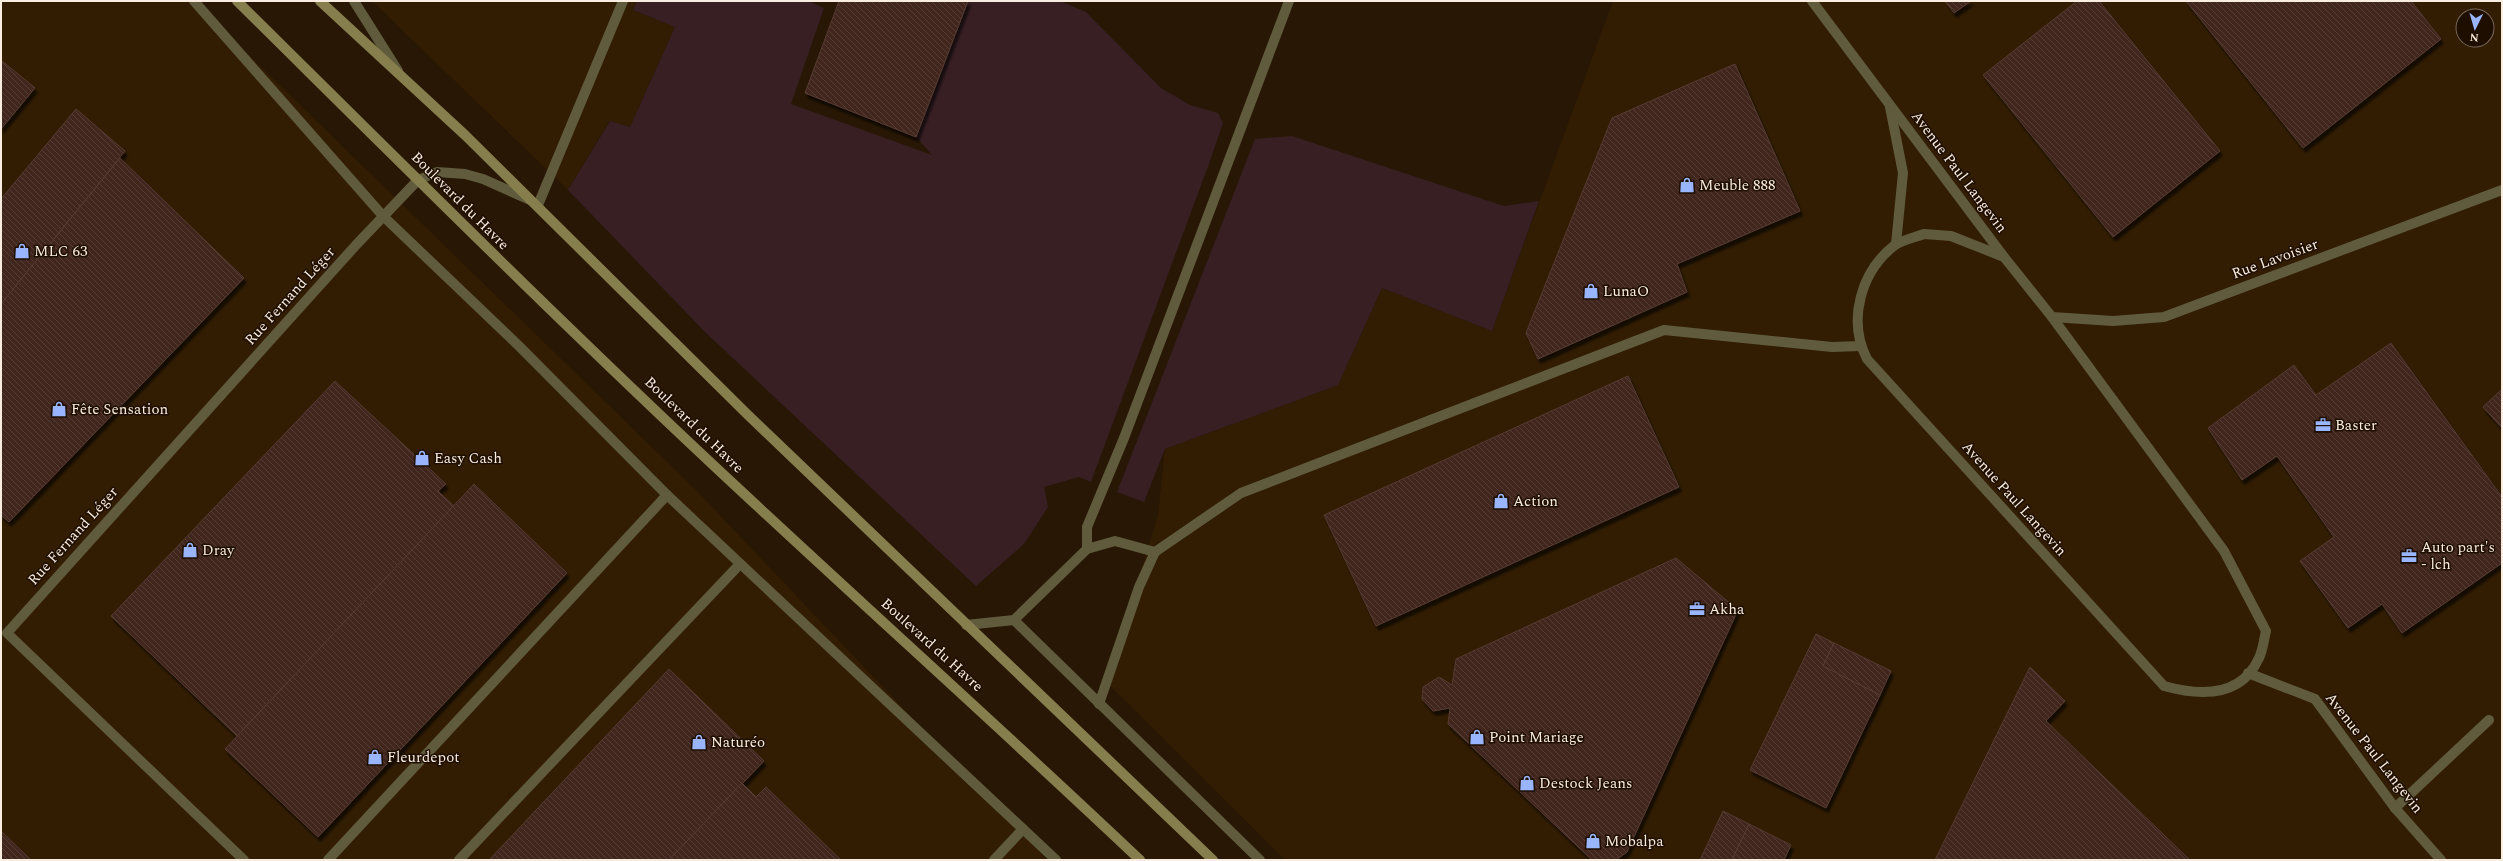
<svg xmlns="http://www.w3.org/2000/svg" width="2503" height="861" font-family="Spectral,serif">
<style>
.built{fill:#321d02;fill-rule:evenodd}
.grass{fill:#371f24}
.building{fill:url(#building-back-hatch);stroke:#553a32;filter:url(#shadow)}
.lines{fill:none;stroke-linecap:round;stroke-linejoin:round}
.lane{stroke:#5f5b3c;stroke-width:10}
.street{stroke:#5f5b3c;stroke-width:10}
.secondary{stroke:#867f4d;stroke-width:10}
.labels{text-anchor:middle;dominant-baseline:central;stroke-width:3;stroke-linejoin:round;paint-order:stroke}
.street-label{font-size:15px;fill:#f9ede1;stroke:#1e0e00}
.poi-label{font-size:15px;fill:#f9ede1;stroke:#1e0e00;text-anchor:start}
</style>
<defs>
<pattern id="building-back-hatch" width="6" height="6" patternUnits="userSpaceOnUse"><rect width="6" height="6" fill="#41271f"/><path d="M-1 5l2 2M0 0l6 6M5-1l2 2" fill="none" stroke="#543c34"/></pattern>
<filter id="shadow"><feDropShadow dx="2.5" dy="4.5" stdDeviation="1" flood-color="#0009"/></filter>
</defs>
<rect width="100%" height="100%" fill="#281704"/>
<g class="built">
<path d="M1,1H193L697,491L1047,860H1Z"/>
<path d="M372,1H637L633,10L675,27L630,127L609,121L568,190Z"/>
<path d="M1613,1H2502V860H1285L1107,683L1158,515L1165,449L1338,385L1382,288L1492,331ZM2463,16H2487V40H2463Z"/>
</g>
<g class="grass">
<path d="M637,1H808L824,8L791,104L932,155L916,137L968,1H1060L1086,12L1161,88L1190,105L1218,113L1223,123L1210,161L1091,482L1079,477L1044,487L1048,507L1024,544L976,586L705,332L568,190L610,121L630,127L675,27L633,10Z"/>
<path d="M1292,136L1504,206L1539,201L1492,331L1382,288L1338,385L1165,449L1144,502L1117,492L1255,139Z"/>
</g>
<g class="building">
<path d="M839,1H968L916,137L805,93Z"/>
<path d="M1945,1H1971L1954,13Z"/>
<path d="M2077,1H2099L2220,151L2113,237L1983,75Z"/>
<path d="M2186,1H2411L2441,39L2303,148Z"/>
<path d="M1,60L35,88L1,129Z"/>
<path d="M1735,64L1800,211L1677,264L1687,292L1538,359L1526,333L1612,118Z"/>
<path d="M76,109L125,151L1,304V199Z"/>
<path d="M120,158L244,278L9,522L1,515V304Z"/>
<path d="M2391,343L2502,497V563L2402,633L2382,604L2348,628L2300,561L2334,537L2277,456L2242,480L2208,428L2294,365L2316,395Z"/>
<path d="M1628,376L1679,487L1376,626L1324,515Z"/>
<path d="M335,381L446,484L438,491L454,506L237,736L111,616Z"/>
<path d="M2502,389V428L2483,407Z"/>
<path d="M474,484L567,573L318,837L225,749Z"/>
<path d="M1676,558L1738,610L1627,852L1616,860H1592L1448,724L1450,708L1433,711L1422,699L1423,687L1439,677L1452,685L1456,659Z"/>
<path d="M1816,634L1834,643L1823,666L1880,695L1826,808L1750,770Z"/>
<path d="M1834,643L1891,671L1880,695L1823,666Z"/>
<path d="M2030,667L2065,701L2046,721L2190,860H1935Z"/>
<path d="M669,669L764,761L669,860H489Z"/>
<path d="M742,783L756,797L766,787L841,860H669Z"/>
<path d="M1723,811L1749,824L1732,860H1700Z"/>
<path d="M1749,824L1791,845L1784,860H1732Z"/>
<path d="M1,831L31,860H1Z"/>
</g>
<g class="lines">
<g class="lane">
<path d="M194,1L383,216L519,346L667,495L1056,860"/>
<path d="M354,1L398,71"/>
<path d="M538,205L623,1"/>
<path d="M1087,549V527L1124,438L1289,1"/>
<path d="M1155,552L1241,493L1664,330L1832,347L1861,346"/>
<path d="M1014,620L1260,860"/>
<path d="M966,625L1014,620L1087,549L1115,541L1155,552L1139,587L1099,704"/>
<path d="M2395,808L2489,720"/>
<path d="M244,860L7,633L356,245L418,180L437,172L465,174L483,179L530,200"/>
<path d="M328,860L667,495"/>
<path d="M459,860L740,564"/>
<path d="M994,860L1023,829"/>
</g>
<g class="street">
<path d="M1812,1L2004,257"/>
<path d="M1890,107L1903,173L1896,244"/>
<path d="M1924,234L1951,236L2004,257L2052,317L2224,551L2266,631C2264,639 2263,650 2259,658C2241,698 2200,696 2164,686L1867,359C1847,320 1861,271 1895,245C1903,240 1916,237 1924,234Z"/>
<path d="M2052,317L2113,321L2164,317L2502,190"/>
<path d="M2248,673L2315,699L2395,808L2441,860"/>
</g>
<g class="secondary">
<path d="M237,1C403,165 569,331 740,490C873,614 1008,735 1140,860"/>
<path d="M320,1L465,135L748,415L1213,860"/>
</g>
</g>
<defs>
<symbol id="shop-bare" viewBox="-9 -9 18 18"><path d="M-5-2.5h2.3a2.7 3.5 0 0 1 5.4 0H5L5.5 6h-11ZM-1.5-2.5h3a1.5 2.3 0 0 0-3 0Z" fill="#99b5fd" stroke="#1e0e00" stroke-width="2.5" paint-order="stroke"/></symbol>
<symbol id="office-bare" viewBox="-9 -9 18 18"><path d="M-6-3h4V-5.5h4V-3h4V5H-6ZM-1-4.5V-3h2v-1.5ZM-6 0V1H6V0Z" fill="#99b5fd" stroke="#1e0e00" stroke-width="2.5" paint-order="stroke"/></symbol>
</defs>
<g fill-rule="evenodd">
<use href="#shop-bare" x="1676" y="174" width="22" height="22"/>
<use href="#shop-bare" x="11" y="240" width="22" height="22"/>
<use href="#shop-bare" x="1580" y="280" width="22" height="22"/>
<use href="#shop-bare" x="48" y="398" width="22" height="22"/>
<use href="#office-bare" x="2312" y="414" width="22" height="22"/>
<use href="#shop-bare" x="411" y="447" width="22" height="22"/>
<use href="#shop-bare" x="1490" y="490" width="22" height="22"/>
<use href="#shop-bare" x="179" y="539" width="22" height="22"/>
<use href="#office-bare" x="2398" y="545" width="22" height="22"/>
<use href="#office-bare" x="1686" y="598" width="22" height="22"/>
<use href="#shop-bare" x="1466" y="726" width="22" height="22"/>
<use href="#shop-bare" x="688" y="731" width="22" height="22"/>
<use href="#shop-bare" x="364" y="746" width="22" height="22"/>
<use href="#shop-bare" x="1516" y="772" width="22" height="22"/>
<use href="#shop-bare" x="1582" y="830" width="22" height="22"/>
</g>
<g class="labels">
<g class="street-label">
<text transform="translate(1959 172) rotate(53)">Avenue Paul Langevin</text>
<text transform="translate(460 201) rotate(45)">Boulevard du Havre</text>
<text transform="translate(2275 259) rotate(-20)">Rue Lavoisier</text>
<text transform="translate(290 296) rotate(-48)">Rue Fernand Léger</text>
<text transform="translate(694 425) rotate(44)">Boulevard du Havre</text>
<text transform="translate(2014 499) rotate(48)">Avenue Paul Langevin</text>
<text transform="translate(73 536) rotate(-48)">Rue Fernand Léger</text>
<text transform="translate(932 645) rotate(42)">Boulevard du Havre</text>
<text transform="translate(2374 753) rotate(52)">Avenue Paul Langevin</text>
</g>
<g class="poi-label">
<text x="1699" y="185">Meuble 888</text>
<text x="34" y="251">MLC 63</text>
<text x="1603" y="291">LunaO</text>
<text x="71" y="409">Fête Sensation</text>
<text x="2335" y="425">Baster</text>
<text x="434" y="458">Easy Cash</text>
<text x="1513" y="501">Action</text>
<text x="2421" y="547">Auto part's<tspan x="2421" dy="17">- lch</tspan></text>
<text x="202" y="550">Dray</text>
<text x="1709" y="609">Akha</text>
<text x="1489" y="737">Point Mariage</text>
<text x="711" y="742">Naturéo</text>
<text x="387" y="757">Fleurdepot</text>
<text x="1539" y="783">Destock Jeans</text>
<text x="1605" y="841">Mobalpa</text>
</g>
</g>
<rect width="2503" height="861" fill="none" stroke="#f9ede1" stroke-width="4"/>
<g transform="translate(2475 28) rotate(185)"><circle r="19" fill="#1e0e00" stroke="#76675a"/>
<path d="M0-3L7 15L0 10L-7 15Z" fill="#99b5fd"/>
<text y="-6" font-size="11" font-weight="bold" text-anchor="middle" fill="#f9ede1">N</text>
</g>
</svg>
